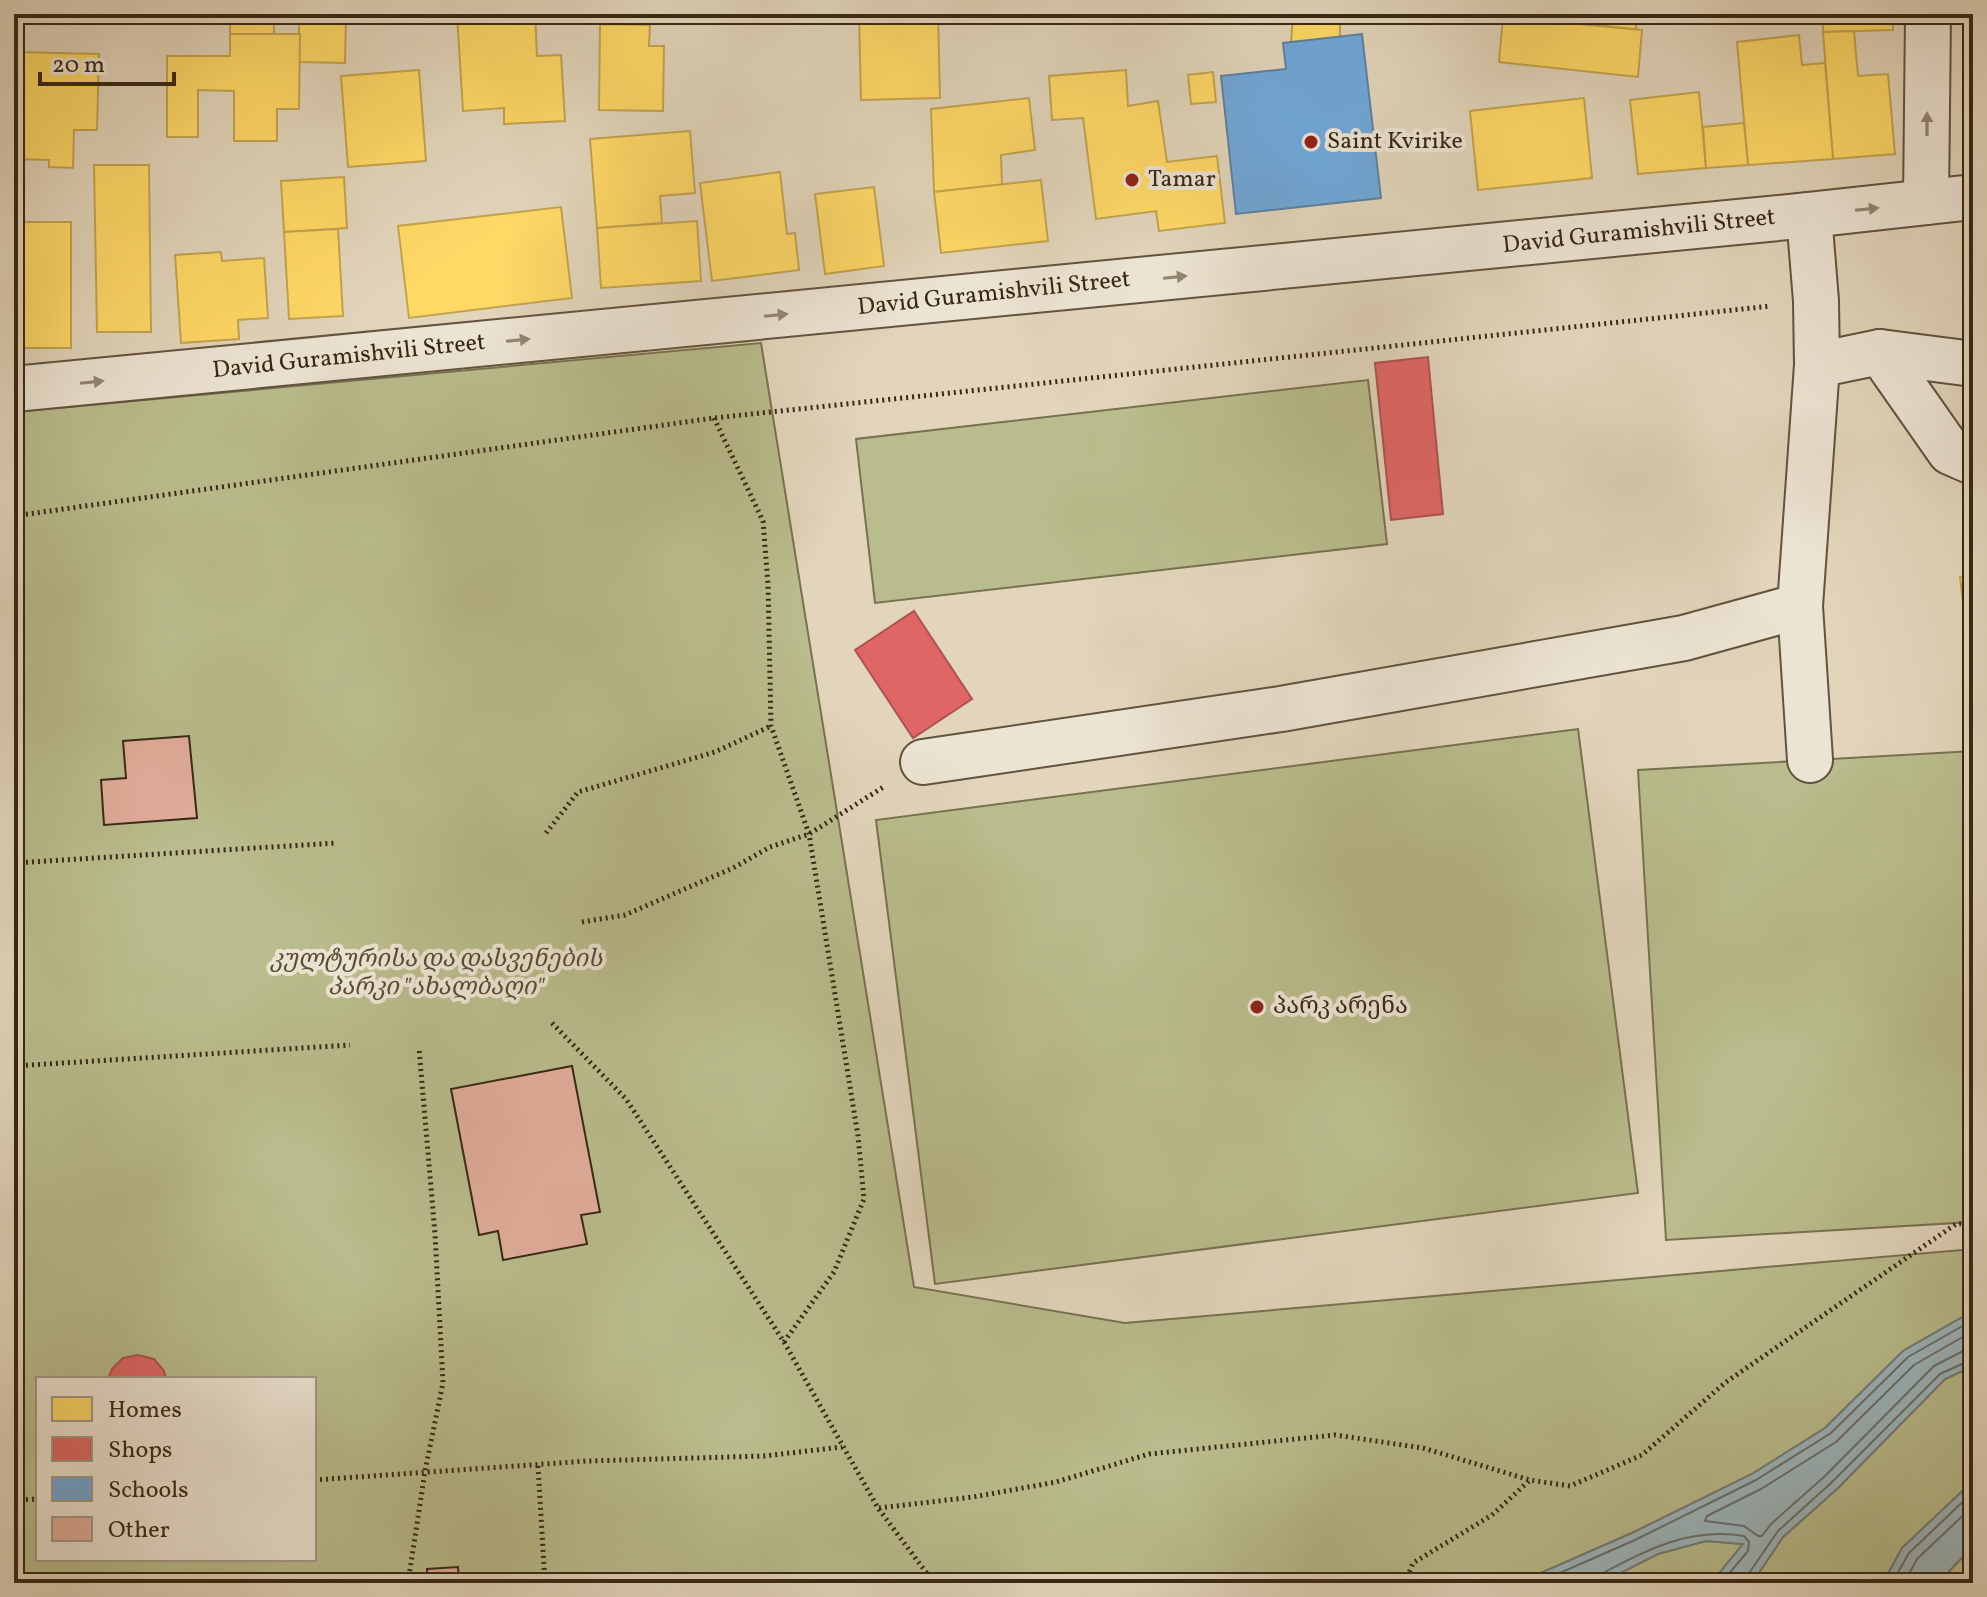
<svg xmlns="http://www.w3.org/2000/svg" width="1987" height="1597" font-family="Vollkorn,'Noto Serif Georgian',serif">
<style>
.green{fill:#b9bc8c;stroke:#787250;stroke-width:2;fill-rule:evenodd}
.water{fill:#9bb5bc;stroke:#737d79;stroke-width:2}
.homes{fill:#ffd966;stroke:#c3a44e;stroke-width:2}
.shops{fill:#e06666;stroke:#ad534e;stroke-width:2}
.schools{fill:#6fa8dc;stroke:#5e82a0;stroke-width:2}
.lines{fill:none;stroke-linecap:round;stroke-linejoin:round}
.shore{stroke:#696e68;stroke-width:2}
.building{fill:#e1ad9b;stroke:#372815;stroke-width:2}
.minor-casing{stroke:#62533e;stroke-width:48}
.path{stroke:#372815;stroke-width:5;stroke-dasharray:2 4;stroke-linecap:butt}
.minor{stroke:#ece4d3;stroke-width:44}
.oneway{fill:#928674}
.poi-dot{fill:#8f2418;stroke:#ece4d3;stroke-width:3}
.labels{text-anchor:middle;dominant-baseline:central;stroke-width:8;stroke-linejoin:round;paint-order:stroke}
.poi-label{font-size:24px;fill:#372815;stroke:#ece4d3;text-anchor:start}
.street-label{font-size:24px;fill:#372815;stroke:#ece4d3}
.park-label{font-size:24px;font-style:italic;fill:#584d33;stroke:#ece4d3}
</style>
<rect width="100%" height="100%" fill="#e2d5bb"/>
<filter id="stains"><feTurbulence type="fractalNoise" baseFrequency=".0025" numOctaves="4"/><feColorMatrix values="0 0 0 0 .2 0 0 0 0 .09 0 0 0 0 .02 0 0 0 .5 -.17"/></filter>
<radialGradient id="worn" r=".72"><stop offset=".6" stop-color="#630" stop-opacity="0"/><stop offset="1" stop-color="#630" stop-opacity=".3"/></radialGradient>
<g class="green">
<path d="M761,343L914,1287L1125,1323L1973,1249V1311L1903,1351L1825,1428L1752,1474L1632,1533L1518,1583H14V412ZM38,1379H314V1559H38Z"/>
<path d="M1368,380L1387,544L875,603L856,439Z"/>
<path d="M1578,729L1638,1193L935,1284L876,820Z"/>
<path d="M1973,751V1222L1666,1240L1638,770Z"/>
<path d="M1973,1366V1481L1902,1548L1883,1583H1752L1783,1537L1837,1489L1945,1379Z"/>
<path d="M1706,1541L1744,1544L1711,1583H1601L1657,1554Z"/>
<path d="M1973,1546V1583H1938Z"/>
</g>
<g class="water">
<path d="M1973,1311V1366L1945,1379L1837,1489L1783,1537L1752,1583H1711L1743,1544L1706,1541L1658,1554L1601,1583H1518L1632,1533L1752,1474L1825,1428L1903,1351Z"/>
<path d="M1973,1481V1546L1938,1583H1883L1902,1548Z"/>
</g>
<g class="homes">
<rect x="230" y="14" width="44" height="20"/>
<path d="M299,14H346L345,63L299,62Z"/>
<path d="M457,14H535L537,56L561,55L565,121L504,124V108L463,111Z"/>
<path d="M859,14H938L940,98L861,100Z"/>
<path d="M1293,14H1340V37L1291,43Z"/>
<path d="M1513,14H1591V24L1513,18Z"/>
<path d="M1599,14H1637L1636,30L1599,25Z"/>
<path d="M1823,14H1893V30L1823,32Z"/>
<path d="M1503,17L1642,30L1638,77L1499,62Z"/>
<path d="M600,24L650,25L649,46H664L663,111L599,110Z"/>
<path d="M1854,31L1858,76L1888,74L1895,154L1833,159L1823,32Z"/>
<path d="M230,34H300L299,109H277V141H234V91L198,90V137H167V56H230Z"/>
<path d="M1799,35L1802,65L1825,63L1833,159L1748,165L1737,42Z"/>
<path d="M14,52L99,54L97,130H74L73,168L49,167V160L14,159Z"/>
<path d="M419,70L426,161L348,167L341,76Z"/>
<path d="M1126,70L1128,106L1158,101L1167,162L1217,156L1225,223L1159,231L1156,211L1096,219L1083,118L1052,120L1049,76Z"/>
<path d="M1213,72L1216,102L1191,104L1188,75Z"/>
<path d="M1699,92L1706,168L1638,174L1630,100Z"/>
<path d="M1029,98L1035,150L1001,155L1002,185L934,192L931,109Z"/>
<path d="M1584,98L1592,178L1478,190L1470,111Z"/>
<path d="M1744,123L1748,165L1706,168L1703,127Z"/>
<path d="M690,131L695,193L660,196L662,223L597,228L590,139Z"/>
<path d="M94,165H149L151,332H97Z"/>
<path d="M780,172L787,234L795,233L799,270L712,281L700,183Z"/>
<path d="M344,177L347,228L284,232L281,181Z"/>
<path d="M1041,180L1048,241L941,253L934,192Z"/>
<path d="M874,187L884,266L825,274L815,194Z"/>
<path d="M561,207L572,298L409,318L398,226Z"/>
<path d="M697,221L701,281L601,288L597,228Z"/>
<rect x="14" y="222" width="57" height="126"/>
<path d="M338,229L343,316L289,319L284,232Z"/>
<path d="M221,252L222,261L264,258L268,318L238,320L239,339L181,343L175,255Z"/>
<path d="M1973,575V689L1960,577Z"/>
</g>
<g class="shops">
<path d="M1428,357L1443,514L1391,520L1375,363Z"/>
<path d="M914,611L972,699L913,738L855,650Z"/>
<path d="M138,1355L154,1359L164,1371L166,1379H108L112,1369L123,1358Z"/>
</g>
<path class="schools" d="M1362,34L1381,198L1236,214L1221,76L1286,69L1283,43Z"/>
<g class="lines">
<g class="shore">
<path d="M1973,1331L1914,1365L1836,1442L1761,1489L1707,1516L1705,1521L1744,1526L1758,1536H1762L1771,1524L1825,1476L1934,1366L1963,1351L1973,1349"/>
<path d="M1537,1583L1635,1540L1756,1480L1831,1433L1908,1357L1973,1320"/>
<path d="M1599,1583L1603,1573C1649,1549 1691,1527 1744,1536L1749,1542L1748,1551L1721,1583"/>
<path d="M1746,1583L1747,1576L1778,1531L1831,1483L1940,1374L1973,1359"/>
<path d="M1892,1583L1909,1553L1973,1492"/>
<path d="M1904,1583L1917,1559L1973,1506"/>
</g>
</g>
<g class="building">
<path d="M189,736L197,818L104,825L101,780L126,778L123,741Z"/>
<path d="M572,1066L600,1212L581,1215L587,1244L503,1260L498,1231L479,1235L451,1089Z"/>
<path d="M458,1567L459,1583H428L427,1569Z"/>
</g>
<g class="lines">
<defs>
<g id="minor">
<path d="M1926,202L1928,14"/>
<path d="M1809,215L1816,301L1817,365L1800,606L1810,760"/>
<path d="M1880,352L1973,364"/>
<path d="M1817,365L1880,352L1950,452L1973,462"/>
<path d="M14,389L1809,215L1973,197"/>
<path d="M923,762L1281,709L1684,638L1800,606"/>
</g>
</defs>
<use href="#minor" class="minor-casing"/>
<g class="path">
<path d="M714,418L763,521L768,584L771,726L809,834L858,1136L864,1199L834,1272L784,1342"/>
<path d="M14,516L714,418L1771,306"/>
<path d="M546,833L578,792L715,752L771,726"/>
<path d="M14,863L336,843"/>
<path d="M582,922L625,915L733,868L770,847L809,834L885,786"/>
<path d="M552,1023L626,1099L784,1342L878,1508L934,1583"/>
<path d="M14,1066L350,1045"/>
<path d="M538,1466L545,1583"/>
<path d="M314,1480L588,1461L764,1456L842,1447"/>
<path d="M14,1500L38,1499"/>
<path d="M879,1508L973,1497L1056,1482L1149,1454L1335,1435L1423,1448L1530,1480"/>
<path d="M408,1583L425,1471L443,1383L435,1234L419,1048"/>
<path d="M1405,1583L1413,1563L1492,1515L1530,1480L1570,1486L1642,1455L1726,1382L1956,1224L1973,1223"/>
</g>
<use href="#minor" class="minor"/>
</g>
<defs><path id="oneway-solid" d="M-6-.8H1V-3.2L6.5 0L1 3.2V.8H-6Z" transform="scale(2)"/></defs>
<g class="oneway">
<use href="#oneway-solid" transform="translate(1927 124) rotate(-90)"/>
<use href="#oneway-solid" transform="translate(1867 209) rotate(-6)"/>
<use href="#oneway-solid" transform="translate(1175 277) rotate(-6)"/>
<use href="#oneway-solid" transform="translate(776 315) rotate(-6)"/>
<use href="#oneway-solid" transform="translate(518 340) rotate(-6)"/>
<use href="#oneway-solid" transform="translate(92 382) rotate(-6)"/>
</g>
<g class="poi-dot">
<circle cx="1311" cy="142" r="8"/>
<circle cx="1132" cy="180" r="8"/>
<circle cx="1257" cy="1007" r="8"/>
</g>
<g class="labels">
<g class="poi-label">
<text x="1327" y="142">Saint Kvirike</text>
<text x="1148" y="180">Tamar</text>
<text x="1273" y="1007">პარკ არენა</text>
</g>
<g class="street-label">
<text transform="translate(1639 232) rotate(-6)">David Guramishvili Street</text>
<text transform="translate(994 294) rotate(-6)">David Guramishvili Street</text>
<text transform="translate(349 357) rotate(-6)">David Guramishvili Street</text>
</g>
<g class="park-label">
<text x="436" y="960">კულტურისა და დასვენების<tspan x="436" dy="28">პარკი "ახალბაღი"</tspan></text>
</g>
</g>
<rect width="1987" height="1597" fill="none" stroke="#e2d5bb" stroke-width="48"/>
<rect x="16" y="16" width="1955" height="1565" fill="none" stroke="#372815" stroke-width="4"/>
<rect x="24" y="24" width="1939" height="1549" fill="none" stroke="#372815" stroke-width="2"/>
<rect x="36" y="1377" width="280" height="184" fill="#ece4d3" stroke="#a49987" stroke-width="2"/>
<rect x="52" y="1397" width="40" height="24" fill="#ffd966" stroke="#a49987" stroke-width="2"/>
<text x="108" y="1417" font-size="24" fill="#372815">Homes</text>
<rect x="52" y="1437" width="40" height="24" fill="#e06666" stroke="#a49987" stroke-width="2"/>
<text x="108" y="1457" font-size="24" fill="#372815">Shops</text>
<rect x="52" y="1477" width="40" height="24" fill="#6fa8dc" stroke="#a49987" stroke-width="2"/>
<text x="108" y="1497" font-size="24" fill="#372815">Schools</text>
<rect x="52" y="1517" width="40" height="24" fill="#e1ad9b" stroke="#a49987" stroke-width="2"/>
<text x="108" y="1537" font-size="24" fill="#372815">Other</text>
<path d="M40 72v12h134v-12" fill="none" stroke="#372815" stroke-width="4"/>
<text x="52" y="72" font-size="24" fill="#372815" stroke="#ece4d3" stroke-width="6" paint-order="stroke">20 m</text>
<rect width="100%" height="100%" filter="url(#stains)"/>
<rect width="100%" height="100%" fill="url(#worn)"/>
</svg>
